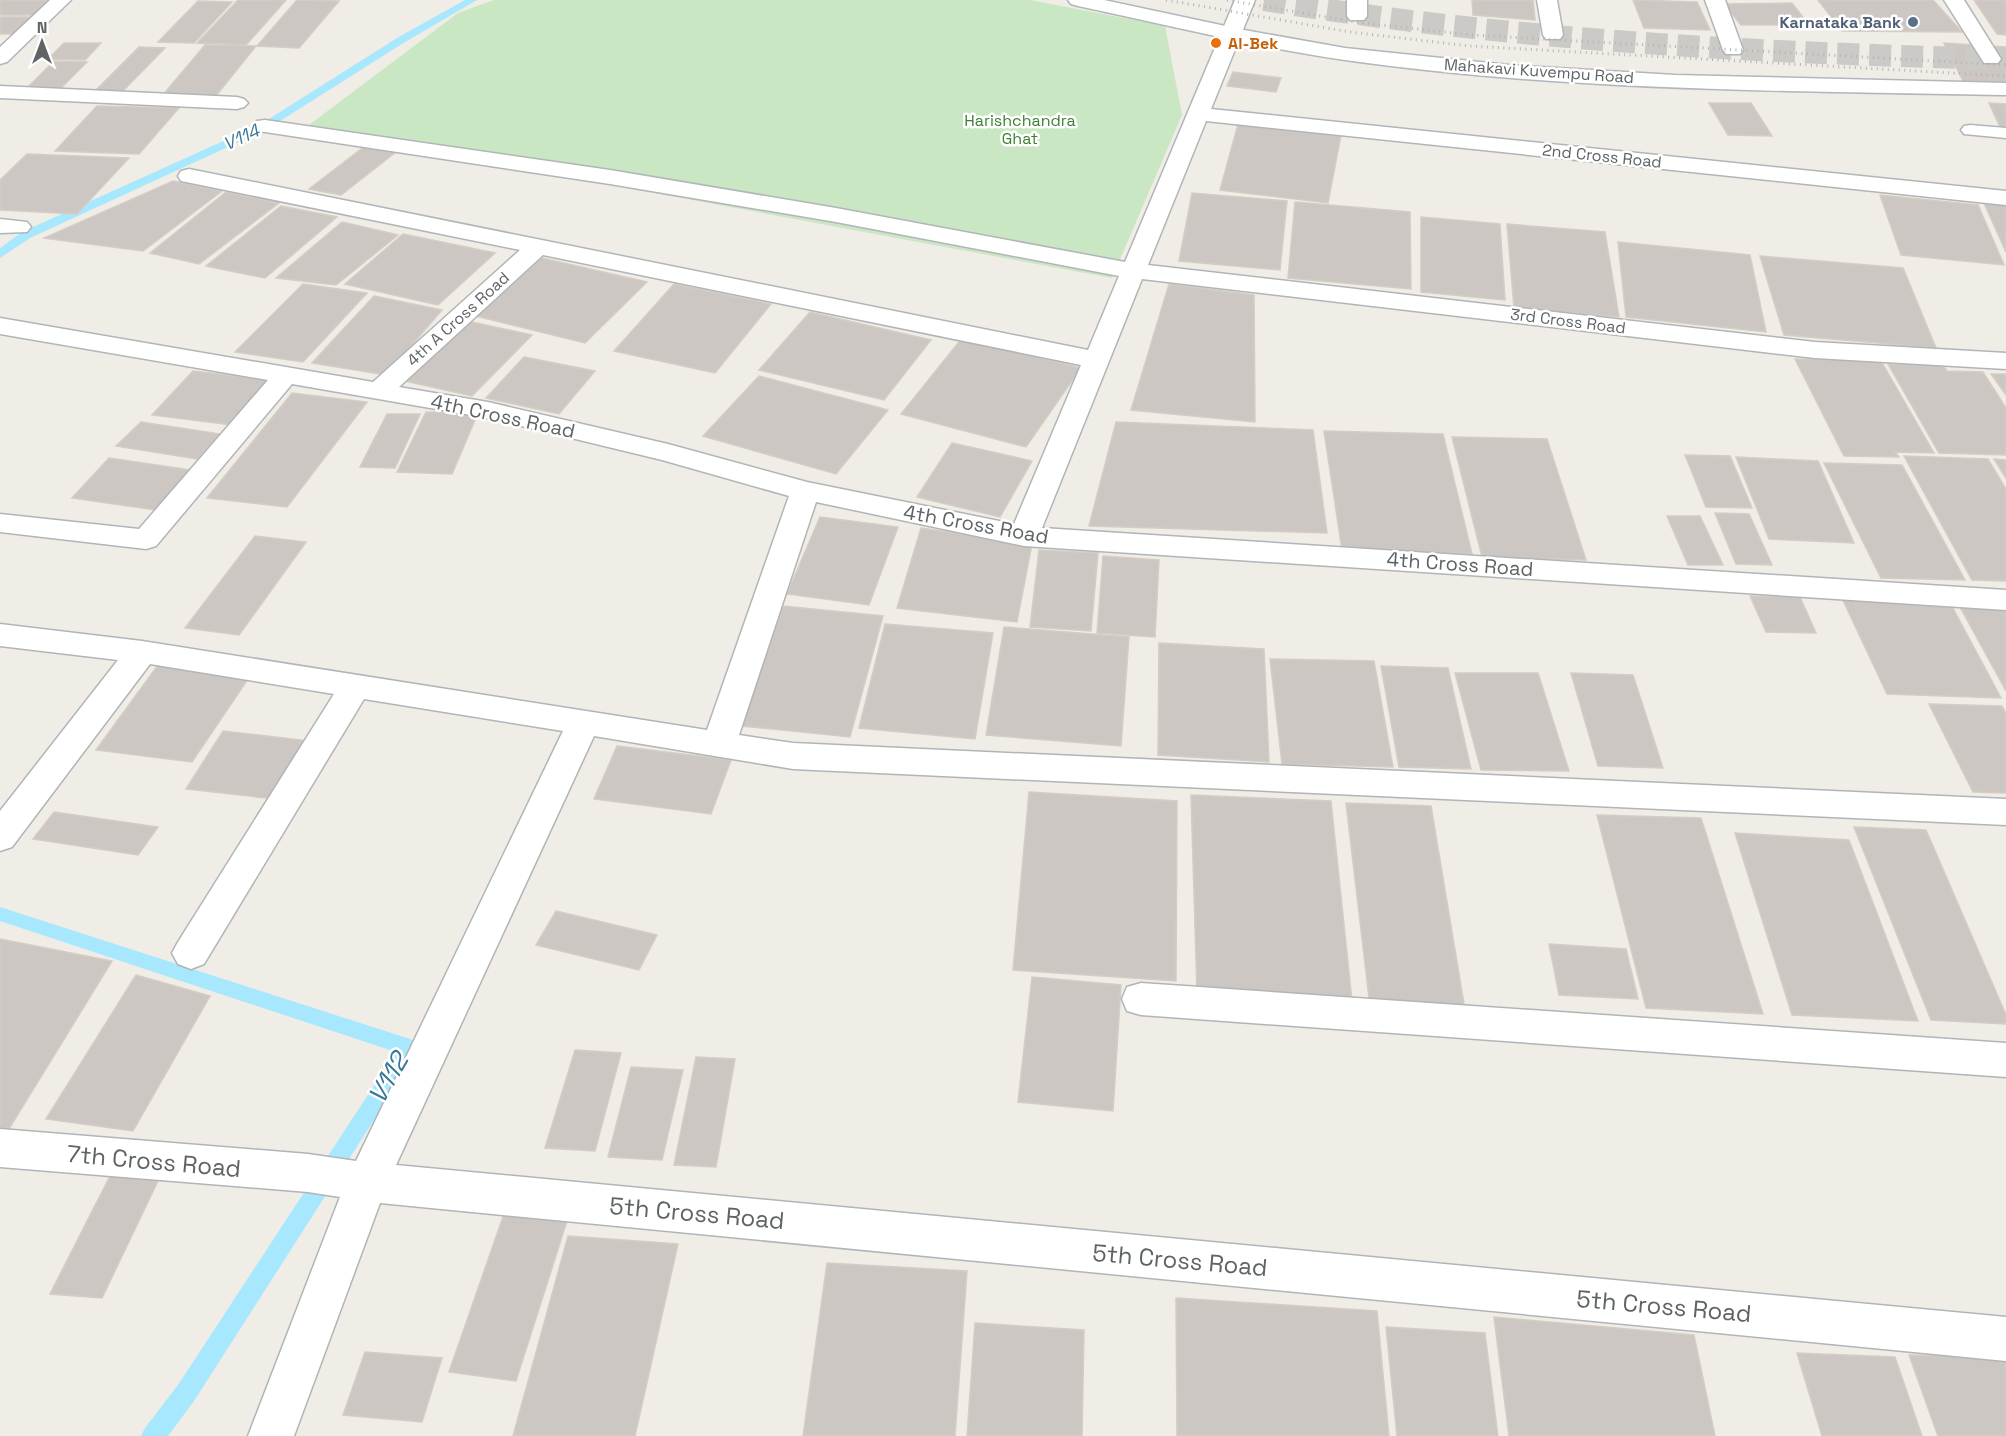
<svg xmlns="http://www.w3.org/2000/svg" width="2006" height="1436" font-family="'Space Grotesk',sans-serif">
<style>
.green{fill:#c9e7c3}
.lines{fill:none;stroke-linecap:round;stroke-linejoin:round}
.stream{fill:#a7e8ff;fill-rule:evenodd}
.building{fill:#ccc7c3;stroke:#d5cdc4;stroke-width:1.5}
.secondary-tunnel{stroke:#cccac6;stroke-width:22;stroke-dasharray:22 10;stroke-linecap:butt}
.service-casing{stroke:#b1b5b8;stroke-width:3}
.minor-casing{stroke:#b1b5b8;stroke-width:3}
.secondary-casing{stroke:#b2b7bb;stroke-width:3}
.service{fill:#fff;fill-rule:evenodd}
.minor{fill:#fff;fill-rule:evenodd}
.secondary{fill:#fff;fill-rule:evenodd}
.rail{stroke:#b3b4b4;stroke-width:3;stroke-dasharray:1 4.5;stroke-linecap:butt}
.service-dot{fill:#5c6f8a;stroke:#fff;stroke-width:2}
.food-dot{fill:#e8710a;stroke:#fff;stroke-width:2}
.labels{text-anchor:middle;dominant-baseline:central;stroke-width:5;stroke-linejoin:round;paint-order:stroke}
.far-service-label{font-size:16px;font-weight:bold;fill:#4e5e75;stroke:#fff;text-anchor:end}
.far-food-label{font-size:16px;font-weight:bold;fill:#c56008;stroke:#fff;text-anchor:start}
.far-street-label{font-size:16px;fill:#5e6366;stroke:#fff}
.far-park-label{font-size:16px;fill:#3d8033;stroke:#fff}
.far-water-label{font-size:18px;font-style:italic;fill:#3a7897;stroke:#fff}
.street-label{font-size:20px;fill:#5e6366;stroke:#fff}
.near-street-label{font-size:24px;fill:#5e6366;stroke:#fff}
.near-water-label{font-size:26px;font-style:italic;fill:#3a7897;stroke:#fff}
</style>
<rect width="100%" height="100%" fill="#f0ece6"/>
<path class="green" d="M494,0H1030L1165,26L1182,115L1112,278L305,128L458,13Z"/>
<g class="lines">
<g class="stream">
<path d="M465,0H477L405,42L269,128L30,238L0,258V248L22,232L261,124L397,38Z"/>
<path d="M0,907L410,1039L417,1042L420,1048L194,1401L168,1436H141L145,1428L178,1385L396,1052L0,921Z"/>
</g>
</g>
<g class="building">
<path d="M0,0H56L40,15H0Z"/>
<path d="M238,0H286L246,45L197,43Z"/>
<path d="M297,0L339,1L299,48L257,46Z"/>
<path d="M1472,0H1533L1535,20L1473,15Z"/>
<path d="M1633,0L1697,2L1710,30L1644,28Z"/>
<path d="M1818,0H1933L1962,32L1842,31Z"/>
<path d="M1974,0H2006V35L1997,34Z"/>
<path d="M198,1L232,2L194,43L158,42Z"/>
<path d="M1792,3L1809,25H1741L1724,4Z"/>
<path d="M0,17H39L22,34H0Z"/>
<path d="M64,43H101L85,60L48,59Z"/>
<path d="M1944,43L2006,47V95L1969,93Z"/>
<path d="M205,45L256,46L215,97L162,96Z"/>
<path d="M139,47L165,48L119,95L92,94Z"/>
<path d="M54,61L87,62L59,90L26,89Z"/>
<path d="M1233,72L1281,78L1276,92L1227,86Z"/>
<path d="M1709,103H1751L1772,136L1728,135Z"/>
<path d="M1989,103L2006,104V127H2000Z"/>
<path d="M97,106L179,108L139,154L55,151Z"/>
<path d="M1238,124L1341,135L1328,203L1220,190Z"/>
<path d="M369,143L401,148L341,195L309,189Z"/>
<path d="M27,154L129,158L77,214L0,210V180Z"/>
<path d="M173,181L222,191L143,251L44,238Z"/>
<path d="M226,192L279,203L199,264L150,253Z"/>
<path d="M1192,193L1287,201L1280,270L1179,261Z"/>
<path d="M1880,195L1978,205L2004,265L1901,255Z"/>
<path d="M1295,202L1410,212L1411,289L1288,278Z"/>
<path d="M1984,203L2006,204V252Z"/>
<path d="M281,206L337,217L265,278L206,266Z"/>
<path d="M1421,217L1500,224L1505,300L1421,292Z"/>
<path d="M342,222L398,235L336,285L276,278Z"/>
<path d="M1507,224L1605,232L1619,317L1514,308Z"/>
<path d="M403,234L495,253L438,305L345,284Z"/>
<path d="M1618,242L1750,255L1766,332L1626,317Z"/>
<path d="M1760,256L1903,268L1936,348L1784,335Z"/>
<path d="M542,258L647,282L585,343L476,316Z"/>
<path d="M303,284L367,293L303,362L235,352Z"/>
<path d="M674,284L771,304L715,373L614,351Z"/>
<path d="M1169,284L1254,295L1255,422L1131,410Z"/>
<path d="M374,296L442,310L386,375L312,363Z"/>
<path d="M810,312L931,340L884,400L759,370Z"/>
<path d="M467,321L532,335L472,396L405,381Z"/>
<path d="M962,338L1081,368L1026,447L901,414Z"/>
<path d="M524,357L595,371L559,414L486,398Z"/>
<path d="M1795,359L1881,361L1934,453L1895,452L1899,457L1844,456Z"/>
<path d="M1888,364L1943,365L1947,371L1983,372L2006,408V455L1939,453Z"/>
<path d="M193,371L270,380L232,425L152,415Z"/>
<path d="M1991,374H2006V395Z"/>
<path d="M759,376L888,410L836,474L703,436Z"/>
<path d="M292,393L367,402L287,507L207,498Z"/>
<path d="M426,412L478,413L452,474L397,472Z"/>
<path d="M387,414H420L395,468L360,467Z"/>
<path d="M141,422L220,434L197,459L116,446Z"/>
<path d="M1116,422L1313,430L1327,533L1089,526Z"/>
<path d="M1324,431L1443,434L1472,554L1342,550Z"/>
<path d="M1452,437L1547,439L1586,560L1482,557Z"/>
<path d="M952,443L1032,461L1000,517L917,497Z"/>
<path d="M1685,455L1730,456L1752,508L1706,507Z"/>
<path d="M1904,456L1988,459L2006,489V581L1972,580Z"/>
<path d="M1736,457L1818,461L1854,543L1769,539Z"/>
<path d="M109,458L191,470L156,510L72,498Z"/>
<path d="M1994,459L2006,460V478Z"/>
<path d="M1824,463L1902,465L1965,580L1881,578Z"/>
<path d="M1715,513L1749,514L1772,565L1736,564Z"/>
<path d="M1667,516H1700L1723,565H1688Z"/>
<path d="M820,517L898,527L869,605L787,594Z"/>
<path d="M921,528L1032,544L1017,622L897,608Z"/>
<path d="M255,536L306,542L239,635L185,628Z"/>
<path d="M1039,550L1098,553L1091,631L1030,627Z"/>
<path d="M1103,556L1159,560L1155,637L1097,633Z"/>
<path d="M1750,596L1800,597L1816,633L1766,632Z"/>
<path d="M1841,596L1948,599L2001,698L1887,694Z"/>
<path d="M783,606L883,616L850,737L742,726Z"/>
<path d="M1960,607L2006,608V691Z"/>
<path d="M885,624L993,633L975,739L859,728Z"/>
<path d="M1004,627L1129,637L1121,746L986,735Z"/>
<path d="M1159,643L1264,649L1269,762L1158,755Z"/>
<path d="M1270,659L1374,661L1393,767L1282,764Z"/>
<path d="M158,665L250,676L192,762L96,750Z"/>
<path d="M1381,666L1448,668L1471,769L1399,767Z"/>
<path d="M1455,673H1538L1569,771L1481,770Z"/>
<path d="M1571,673L1633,675L1663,768L1598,766Z"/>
<path d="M1929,704L2002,706L2006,713V793L1973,792Z"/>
<path d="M223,731L310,741L275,799L186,789Z"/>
<path d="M617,746L731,760L711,814L594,799Z"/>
<path d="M1029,792L1177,801L1176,981L1013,970Z"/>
<path d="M1191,795L1331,801L1352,1001L1197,993Z"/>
<path d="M1346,803L1431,806L1465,1010L1370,1006Z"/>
<path d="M54,812L158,827L138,855L33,839Z"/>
<path d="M1597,815L1701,818L1763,1014L1646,1008Z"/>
<path d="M1854,827L1926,830L2006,1015V1024L1931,1020Z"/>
<path d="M1735,833L1849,840L1918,1021L1792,1015Z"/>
<path d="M556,911L657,935L639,970L536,945Z"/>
<path d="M0,939L112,961L9,1129L0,1128Z"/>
<path d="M1549,944L1626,949L1638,999L1559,995Z"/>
<path d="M136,975L210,996L133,1131L46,1119Z"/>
<path d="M1032,977L1121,985L1113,1111L1018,1102Z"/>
<path d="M575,1050L621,1053L595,1151L545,1148Z"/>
<path d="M696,1057L735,1059L716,1167L674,1165Z"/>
<path d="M631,1067L683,1070L662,1160L608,1157Z"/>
<path d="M110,1176L158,1181L102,1298L50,1294Z"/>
<path d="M505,1211L568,1218L516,1381L449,1372Z"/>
<path d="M568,1236L678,1244L635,1436H513Z"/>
<path d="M827,1263L967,1271L955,1436H803Z"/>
<path d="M1176,1298L1377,1311L1389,1436H1177Z"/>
<path d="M1494,1317L1694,1335L1715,1436H1509Z"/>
<path d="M975,1323L1084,1330L1082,1436H967Z"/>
<path d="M1386,1327L1485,1333L1498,1436H1397Z"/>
<path d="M365,1352L442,1358L422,1422L343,1415Z"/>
<path d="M1797,1353L1895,1357L1922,1436H1822Z"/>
<path d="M1909,1355L2006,1357V1436H1938Z"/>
</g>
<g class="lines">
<path class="secondary-tunnel" d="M1264,0C1508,40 1759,53 2006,59"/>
<defs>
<path id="service" d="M1970,125L2006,128V138L1964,134L1961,130L1964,126Z"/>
<g id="minor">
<path d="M50,0H71L7,62L0,64V47Z"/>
<path d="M1235,0H1255L1211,109L2006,191V205L1206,121L1148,265L1815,342L2006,353V369L1815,358L1142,279L1042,528L2006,590V610L1024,546L816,502L739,735L793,743L2006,799V825L793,769L594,736L396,1165L2006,1317V1361L380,1203L294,1436H248L340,1197L308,1192L0,1167V1129L308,1154L356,1161L563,731L364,699L204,964L191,969L178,964L172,953L178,942L334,694L150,664L12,847L0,851V811L118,660L0,646V624L142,641L707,730L789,496L662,460L488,418L292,384L156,546L146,549L0,532V514L139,529L268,380L0,334V318L373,382L520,250L181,181L178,176L181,171L189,169L1088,350L1119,276L836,222L610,184L265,132L257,131L254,126L257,121L265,120L610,170L836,208L1125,262ZM543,255L1081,365L1014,524L807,482L668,444L488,402L399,387Z"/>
<path d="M1347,0H1367V16L1364,20H1350L1347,16Z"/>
<path d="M1537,0H1557L1563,35L1560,39H1546L1543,35Z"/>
<path d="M1705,0H1725L1743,50L1740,54H1726L1723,50Z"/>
<path d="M1944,0H1964L2001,59L1998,63H1984Z"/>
<path d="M0,86L237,97L244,99L248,103L244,107L237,109L0,98Z"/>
<path d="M0,219L27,222L31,227L27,232L0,233Z"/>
<path d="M1141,983L2006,1043V1077L1141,1015L1127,1011L1122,999L1127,987Z"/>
</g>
<path id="secondary" d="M1068,0H1104L1244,30L1345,48L1509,65L1675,75L2006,83V95C1786,91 1564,91 1345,60C1255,47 1167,25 1078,6L1071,4Z"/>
</defs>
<use href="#service" class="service-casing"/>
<use href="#minor" class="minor-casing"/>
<use href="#secondary" class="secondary-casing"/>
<use href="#service" class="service"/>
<use href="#minor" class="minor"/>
<use href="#secondary" class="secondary"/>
<g class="rail">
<path d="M1166,0L1350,32L1470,46L2006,76"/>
<path d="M1227,0L1355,22L1471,35L2006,65"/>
</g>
</g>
<circle class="service-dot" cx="1913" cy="22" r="6"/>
<circle class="food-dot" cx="1216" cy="43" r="6"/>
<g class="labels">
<g class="far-service-label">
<text x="1901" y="22">Karnataka Bank</text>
</g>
<g class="far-food-label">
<text x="1228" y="43">Al-Bek</text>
</g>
<g class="far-street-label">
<text transform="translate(1539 71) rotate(4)">Mahakavi Kuvempu Road</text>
<text transform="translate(1602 156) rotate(6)">2nd Cross Road</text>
<text transform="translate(458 319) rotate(-42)">4th A Cross Road</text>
<text transform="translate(1568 321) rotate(7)">3rd Cross Road</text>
</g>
<g class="far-park-label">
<text x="1020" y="120">Harishchandra<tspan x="1020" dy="18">Ghat</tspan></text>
</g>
<g class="far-water-label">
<text transform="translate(241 137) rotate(-25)">V114</text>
</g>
<g class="street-label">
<text transform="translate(503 416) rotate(12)">4th Cross Road</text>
<text transform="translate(976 524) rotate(10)">4th Cross Road</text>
<text transform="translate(1460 564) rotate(4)">4th Cross Road</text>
</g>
<g class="near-street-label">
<text transform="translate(154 1161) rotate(5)">7th Cross Road</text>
<text transform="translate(697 1213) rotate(5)">5th Cross Road</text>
<text transform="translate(1180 1260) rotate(5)">5th Cross Road</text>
<text transform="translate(1664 1306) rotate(5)">5th Cross Road</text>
</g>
<g class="near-water-label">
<text transform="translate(388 1078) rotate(-60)">V112</text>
</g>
</g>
<g transform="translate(42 42)" stroke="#ffffff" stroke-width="4.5" paint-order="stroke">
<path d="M0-4.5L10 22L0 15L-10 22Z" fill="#5e6366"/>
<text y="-9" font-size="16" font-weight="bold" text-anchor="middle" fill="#5e6366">N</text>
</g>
</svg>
